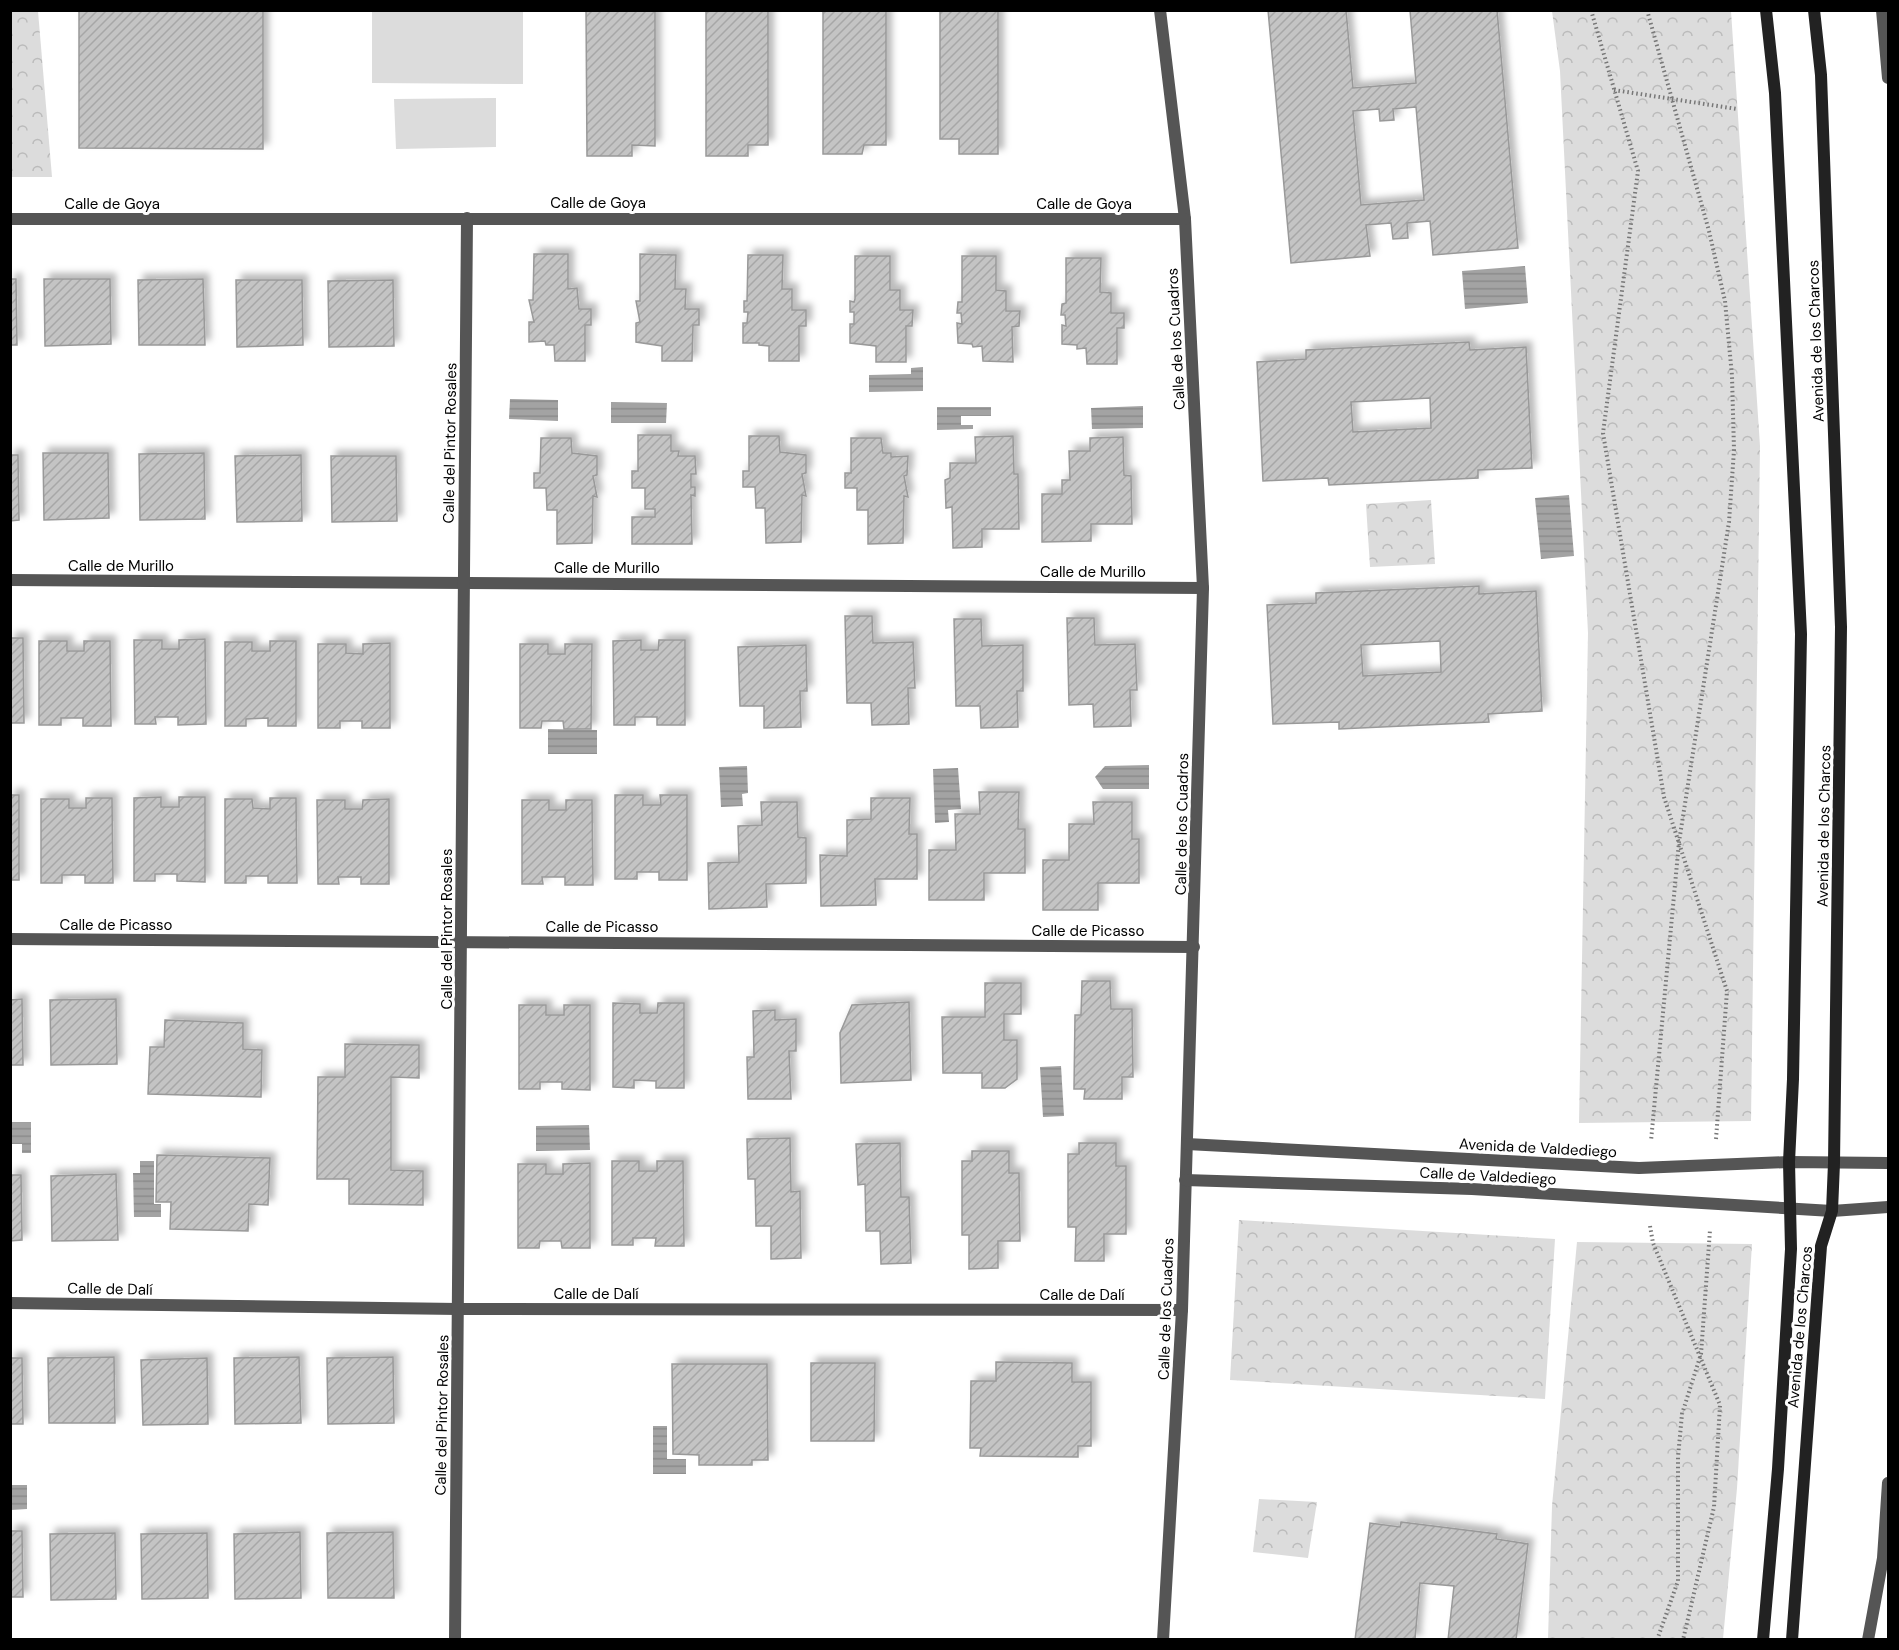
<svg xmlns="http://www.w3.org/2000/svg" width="1899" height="1650" font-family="'DM Sans',sans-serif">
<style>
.park{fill:url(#park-crowns)}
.pitch{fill:#dcdcdc}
.water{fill:url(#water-rules)}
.building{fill:url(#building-hatch);stroke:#999;stroke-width:1.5;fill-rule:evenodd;filter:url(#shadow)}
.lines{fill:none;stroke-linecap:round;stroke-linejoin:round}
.path{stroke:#777;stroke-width:4;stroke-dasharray:1.5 3;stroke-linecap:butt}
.street{stroke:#555;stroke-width:12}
.secondary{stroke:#222;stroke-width:12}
.labels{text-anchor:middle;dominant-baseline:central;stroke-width:6;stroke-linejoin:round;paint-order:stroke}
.street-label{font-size:15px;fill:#000;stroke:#fff}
</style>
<defs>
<pattern id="park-crowns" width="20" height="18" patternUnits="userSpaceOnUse" patternTransform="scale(1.5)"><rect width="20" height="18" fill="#dcdcdc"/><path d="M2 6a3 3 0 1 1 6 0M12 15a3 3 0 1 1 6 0" fill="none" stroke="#bbb"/></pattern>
<pattern id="water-rules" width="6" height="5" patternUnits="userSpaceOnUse" patternTransform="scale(1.5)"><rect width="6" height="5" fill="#a3a3a3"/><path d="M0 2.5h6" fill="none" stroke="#8b8b8b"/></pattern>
<pattern id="building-hatch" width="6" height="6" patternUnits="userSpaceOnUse" patternTransform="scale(1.5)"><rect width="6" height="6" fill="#c4c4c4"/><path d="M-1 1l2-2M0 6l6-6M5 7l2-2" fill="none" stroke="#a7a7a7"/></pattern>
<filter id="shadow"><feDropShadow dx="5.5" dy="-5.5" stdDeviation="3" flood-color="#0004"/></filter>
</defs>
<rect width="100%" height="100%" fill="#fff"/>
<g class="park">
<path d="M10,11H38L52,177H11Z"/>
<path d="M1552,11H1731L1760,446L1751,1121L1579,1123L1588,633L1560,71Z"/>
<path d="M1431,500L1435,564L1370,567L1366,504Z"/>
<path d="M1239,1220L1555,1239L1545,1399L1230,1380Z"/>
<path d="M1577,1242L1752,1244L1737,1488L1723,1639H1548L1552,1506Z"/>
<path d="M1259,1499L1317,1502L1308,1558L1253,1552Z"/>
</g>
<g class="pitch">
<path d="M372,11H523V84L372,83Z"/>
<path d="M496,98V147L396,149L394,99Z"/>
</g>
<g class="water">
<path d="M1525,266L1528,303L1465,309L1462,271Z"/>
<path d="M923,367V391L869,392V375L911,374V368Z"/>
<path d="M510,399L558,400V421L509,419Z"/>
<path d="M611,402L667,403L666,423H611Z"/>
<path d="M1143,406V428L1092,429L1091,408Z"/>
<path d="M937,407H991V416H961V425H973V429L937,430Z"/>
<path d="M1569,495L1574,556L1541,559L1535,498Z"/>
<path d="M548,729L597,730V754H548Z"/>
<path d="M1149,765V789H1103L1095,777L1105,766Z"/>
<path d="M747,766L748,793L742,794L743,806L721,807L719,767Z"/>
<path d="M958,768L961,809L948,810L949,822L935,823L933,769Z"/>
<path d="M1061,1066L1064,1116L1043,1117L1040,1067Z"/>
<path d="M11,1122H31V1153H22V1144H11Z"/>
<path d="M589,1125L590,1150L536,1151V1126Z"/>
<path d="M140,1161H154V1204H161V1217H134L133,1173H140Z"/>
<path d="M653,1426H667V1459H686V1474H653Z"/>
<path d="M11,1485H27V1509L11,1510Z"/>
</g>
<g class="building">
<path d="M79,10H263V149L79,148Z"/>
<path d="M586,10H655V146L632,145V156H587Z"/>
<path d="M706,10H768V145H748V156H706Z"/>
<path d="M823,10H886V145H864L862,154H823Z"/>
<path d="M940,10H998V154H959V139H940Z"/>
<path d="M1268,10H1346L1353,88L1416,83L1410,10H1497L1518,248L1433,255L1430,221L1407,223L1408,238L1393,239L1391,223L1366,225L1370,256L1291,263ZM1416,107L1424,200L1361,205L1353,111L1379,109L1380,121L1394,120L1393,109Z"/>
<path d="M534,254H568V289L577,288L579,309H591V325H585V361H555L554,345H546L545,341L529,342V322H534L529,300H533Z"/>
<path d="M640,254L676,255L675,289H686L685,309H699V325H693L692,361H662V346L636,342V323L640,322L636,301H640Z"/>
<path d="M748,255H783L782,289H792V310H806V326H799V361H769V346L759,345V343H743V323H747L748,312H744V301H747Z"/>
<path d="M855,256H890V290H900V310H913L912,326H906V362H876V346L850,343V324H854V312H850V301L854,302L855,299Z"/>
<path d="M962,256H996V290L1006,291V311H1020L1019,326L1012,327L1013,362L983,361L982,346L973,347L972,344L958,343L957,323L962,324L961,313H957L958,302H962Z"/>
<path d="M1066,258H1101L1100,292L1111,293V313H1124V328H1117V364H1087L1086,348L1077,349V345L1062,344V325L1066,326L1065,315H1061L1062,304L1066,303Z"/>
<path d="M10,279H16L17,345H10Z"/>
<path d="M44,279H110L111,344L45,346Z"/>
<path d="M203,279L205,345H139L138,280Z"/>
<path d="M236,280H302L303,345L237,347Z"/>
<path d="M393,280L394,346L329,347L328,281Z"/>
<path d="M1469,342L1470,350L1526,347L1532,468L1478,470V478L1329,485L1328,478L1263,481L1257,362L1306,359V350ZM1430,398L1431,428L1353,432L1351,402Z"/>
<path d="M638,435H671V451H679L678,456H695L696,474H691V487H695V496L691,495L692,544H632V517H655V509H645V488H632V471H638Z"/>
<path d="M749,436H779L780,452L806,455V473L802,474L806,496L802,495L801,542L766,543L765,508H756L755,487H743V471H749Z"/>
<path d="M1013,436L1014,474H1018L1019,529H982V547L953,548L952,507L946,508L945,480L950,478V463H976L975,437Z"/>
<path d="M1123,437L1124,475L1131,476L1132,524H1091V541L1042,542V494H1062V480H1070L1069,451H1090V438Z"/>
<path d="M541,438H571L572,453L597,456V475L593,476L597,497L593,496L592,543L557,544V510H547L546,488H534V473H540Z"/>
<path d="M851,438H881L883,453H891V457L908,456L907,475L904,476L908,497L904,496L903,543L868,544V510H857V488H845V473H851Z"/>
<path d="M43,453H108L109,518L44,520Z"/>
<path d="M204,453L205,519L140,520L139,454Z"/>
<path d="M10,455H18L19,520L10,521Z"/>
<path d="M301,455L302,521L237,522L235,456Z"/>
<path d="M331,456H396L397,521L332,522Z"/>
<path d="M1479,586V594L1536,591L1542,711L1488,714L1489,722L1339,729V722L1273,724L1267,605L1316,603V593ZM1440,641L1441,672L1363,676L1361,645Z"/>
<path d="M845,616H872L873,643L913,642L915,688H908L909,724L872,725L871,703H847Z"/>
<path d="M1067,618H1094L1095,645L1135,644L1137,690H1130L1131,726L1094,727L1093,704L1069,705Z"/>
<path d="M954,619H981L982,646L1023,645V691H1017L1018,727L981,728L980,706H956Z"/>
<path d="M10,638H23L24,723H10Z"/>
<path d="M205,639L206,724L178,725V717H155L156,724H135L134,640H162V649H179V640Z"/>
<path d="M641,640V650H658L659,640H685V725H657V717H635V725H614L613,641Z"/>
<path d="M39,641H67V651H84V641H110L111,726H83V718H61V725H39Z"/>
<path d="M270,641H296V726H268V718L246,719V726H225V642H252V651H270Z"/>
<path d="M390,643V728H362V721H340V728H318V644H346V653L363,654V644Z"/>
<path d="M520,644H548V654H565V644H592L591,729H564L563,721H542L541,728H520Z"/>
<path d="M806,645L807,691H800L801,727L764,728V706H740L738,647Z"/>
<path d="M979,792H1019L1018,829H1025V873H984V900H929V850H956L955,814H980Z"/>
<rect x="10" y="795" width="9" height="85"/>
<path d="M615,795H643V805H661L660,795H687V880H659V872H637V879H615Z"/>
<path d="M161,797V807H179V797H205V882L177,881V874H155V881H134V798Z"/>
<path d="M86,798H112L113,883H85V875H62V883H41V799H69V808H86Z"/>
<path d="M270,798H296L297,883H268V876H246V883H225V799H252L253,808L270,809Z"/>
<path d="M871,798H910L909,834H917V879H875L876,905L821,906L820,855L847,856V820L871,819Z"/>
<path d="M389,799V884H361V877H338L339,884H318L317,800H345V809H362L363,800Z"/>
<path d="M522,800H549V810H566V800H592L593,885H565V877H542L543,884H522Z"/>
<path d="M761,802H797L798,837L806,838V883L766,884L767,907L709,909L708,863L739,862L738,826L762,825Z"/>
<path d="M1093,802H1132V839H1139V883H1098V910H1043V860H1069V824H1094Z"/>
<path d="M1082,981H1110L1111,1009H1132L1133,1077H1122V1099H1084L1085,1089H1074L1075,1015H1081Z"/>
<path d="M985,983H1021V1014H1004V1040H1017V1079L1005,1088H982V1073H943L942,1017H985Z"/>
<path d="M22,999L23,1065H10V1000Z"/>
<path d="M116,999L117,1064L51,1065L50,1000Z"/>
<path d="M909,1002L911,1080L841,1083L840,1033L852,1005Z"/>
<path d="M613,1003L640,1004V1013H657L658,1003H684V1088H656V1081L634,1080V1088L613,1087Z"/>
<path d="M519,1005H546V1015H564V1005H590V1090L562,1089V1082H540V1089H519Z"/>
<path d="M775,1010V1020L796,1019V1051H789L791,1099H748L747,1057H754L753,1011Z"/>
<path d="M165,1020L243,1023V1049L262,1050L261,1097L148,1094L150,1047H164Z"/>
<path d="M345,1044L419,1045V1078L391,1077V1170L423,1171V1205L349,1204V1179H317L318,1077H345Z"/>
<path d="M790,1138L791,1192L800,1191L801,1258L771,1259V1226H756L755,1179H748L747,1139Z"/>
<path d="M900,1143L901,1197H909L911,1263L881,1264L880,1231H866L865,1184L858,1185L856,1144Z"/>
<path d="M1079,1143H1116V1166H1126V1234H1104V1261H1075L1076,1227H1068V1154H1079Z"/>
<path d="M972,1151H1009V1173H1019L1020,1241H998V1268L969,1269V1235H962V1161H972Z"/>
<path d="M157,1155L270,1158L268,1205L249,1204L248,1231L170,1229L171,1202H156Z"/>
<path d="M612,1161H639V1171H657V1161H683L684,1246H655L656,1238H633V1245H612Z"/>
<path d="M590,1163V1248H562L561,1241H540L539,1248H518V1164H546V1174H563V1164Z"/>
<path d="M116,1174L118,1240L52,1241L51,1176Z"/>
<path d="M10,1175H21L22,1240L10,1241Z"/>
<path d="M114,1357L115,1423H49L48,1358Z"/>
<path d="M299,1357L301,1423L235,1424L234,1358Z"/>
<path d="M393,1357L394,1423L328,1424L327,1358Z"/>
<path d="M10,1358H22L23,1424H10Z"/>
<path d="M207,1358L208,1424L143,1425L141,1360Z"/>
<path d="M996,1362L1072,1363V1382H1091V1446H1078V1457L980,1456L981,1448H970L971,1381H996Z"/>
<path d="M811,1363H875L874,1441H811Z"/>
<path d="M672,1364H767L768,1460H752V1465H699V1455L673,1454Z"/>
<path d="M1401,1522L1497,1534L1496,1539L1528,1544L1516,1640H1448L1454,1586L1420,1583L1415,1639L1418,1640H1355L1370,1523L1400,1527Z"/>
<path d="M10,1531H22L23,1597H10Z"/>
<path d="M300,1532L301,1598L235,1599L234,1534Z"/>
<path d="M393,1532L394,1598H328L327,1533Z"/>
<path d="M115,1533L116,1599L51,1600L50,1534Z"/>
<path d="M207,1533L208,1598L142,1599L141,1534Z"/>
</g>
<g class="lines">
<g class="path">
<path d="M1591,10L1638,171L1603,433L1664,797L1727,991L1716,1139"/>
<path d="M1647,10L1709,231L1725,301L1732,376L1734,450L1729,522L1679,842L1651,1141"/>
<path d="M1614,90L1737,109"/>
<path d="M1650,1226L1653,1243L1720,1405L1714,1507L1683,1640"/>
<path d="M1657,1640L1678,1581V1457L1682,1414L1701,1354L1710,1230"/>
</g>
<g class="street">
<path d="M1160,10L1185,219L1203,588L1182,1310L1163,1640"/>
<path d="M1882,10L1888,78"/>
<path d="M10,219H1185"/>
<path d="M10,580L1203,588"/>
<path d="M10,939L1194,947"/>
<path d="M1187,1144L1639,1168L1789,1162L1888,1163"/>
<path d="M1185,1180L1472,1189L1832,1211L1888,1207"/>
<path d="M10,1303L458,1309L1182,1310"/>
<path d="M455,1640L467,218"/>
<path d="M1868,1640L1883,1558L1888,1483"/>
</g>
<g class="secondary">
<path d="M1763,1640L1778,1469L1791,1249L1789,1162L1793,1079L1801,634L1775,93L1766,10"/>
<path d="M1792,1640L1821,1246L1832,1211L1834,1163L1841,627L1821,75L1814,10"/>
</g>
</g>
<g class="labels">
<g class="street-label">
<text x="598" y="203">Calle de Goya</text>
<text x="112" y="204">Calle de Goya</text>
<text x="1084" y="204">Calle de Goya</text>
<text transform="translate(1176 339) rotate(-93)">Calle de los Cuadros</text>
<text transform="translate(1816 341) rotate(-92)">Avenida de los Charcos</text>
<text transform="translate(450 443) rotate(-89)">Calle del Pintor Rosales</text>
<text x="121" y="566">Calle de Murillo</text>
<text x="607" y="568">Calle de Murillo</text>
<text x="1093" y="572">Calle de Murillo</text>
<text transform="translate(1182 824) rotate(-89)">Calle de los Cuadros</text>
<text transform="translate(1824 826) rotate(-89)">Avenida de los Charcos</text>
<text x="116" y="925">Calle de Picasso</text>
<text x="602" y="927">Calle de Picasso</text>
<text transform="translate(447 929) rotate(-90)">Calle del Pintor Rosales</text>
<text x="1088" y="931">Calle de Picasso</text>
<text transform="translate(1538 1148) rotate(3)">Avenida de Valdediego</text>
<text transform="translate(1488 1176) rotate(3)">Calle de Valdediego</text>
<text transform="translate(110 1289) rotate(1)">Calle de Dalí</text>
<text x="596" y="1294">Calle de Dalí</text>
<text x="1082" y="1295">Calle de Dalí</text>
<text transform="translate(1166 1309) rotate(-88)">Calle de los Cuadros</text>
<text transform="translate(1800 1327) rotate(-85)">Avenida de los Charcos</text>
<text transform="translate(442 1415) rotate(-89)">Calle del Pintor Rosales</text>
</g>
</g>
<rect width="1899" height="1650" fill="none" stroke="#000000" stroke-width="24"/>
</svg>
